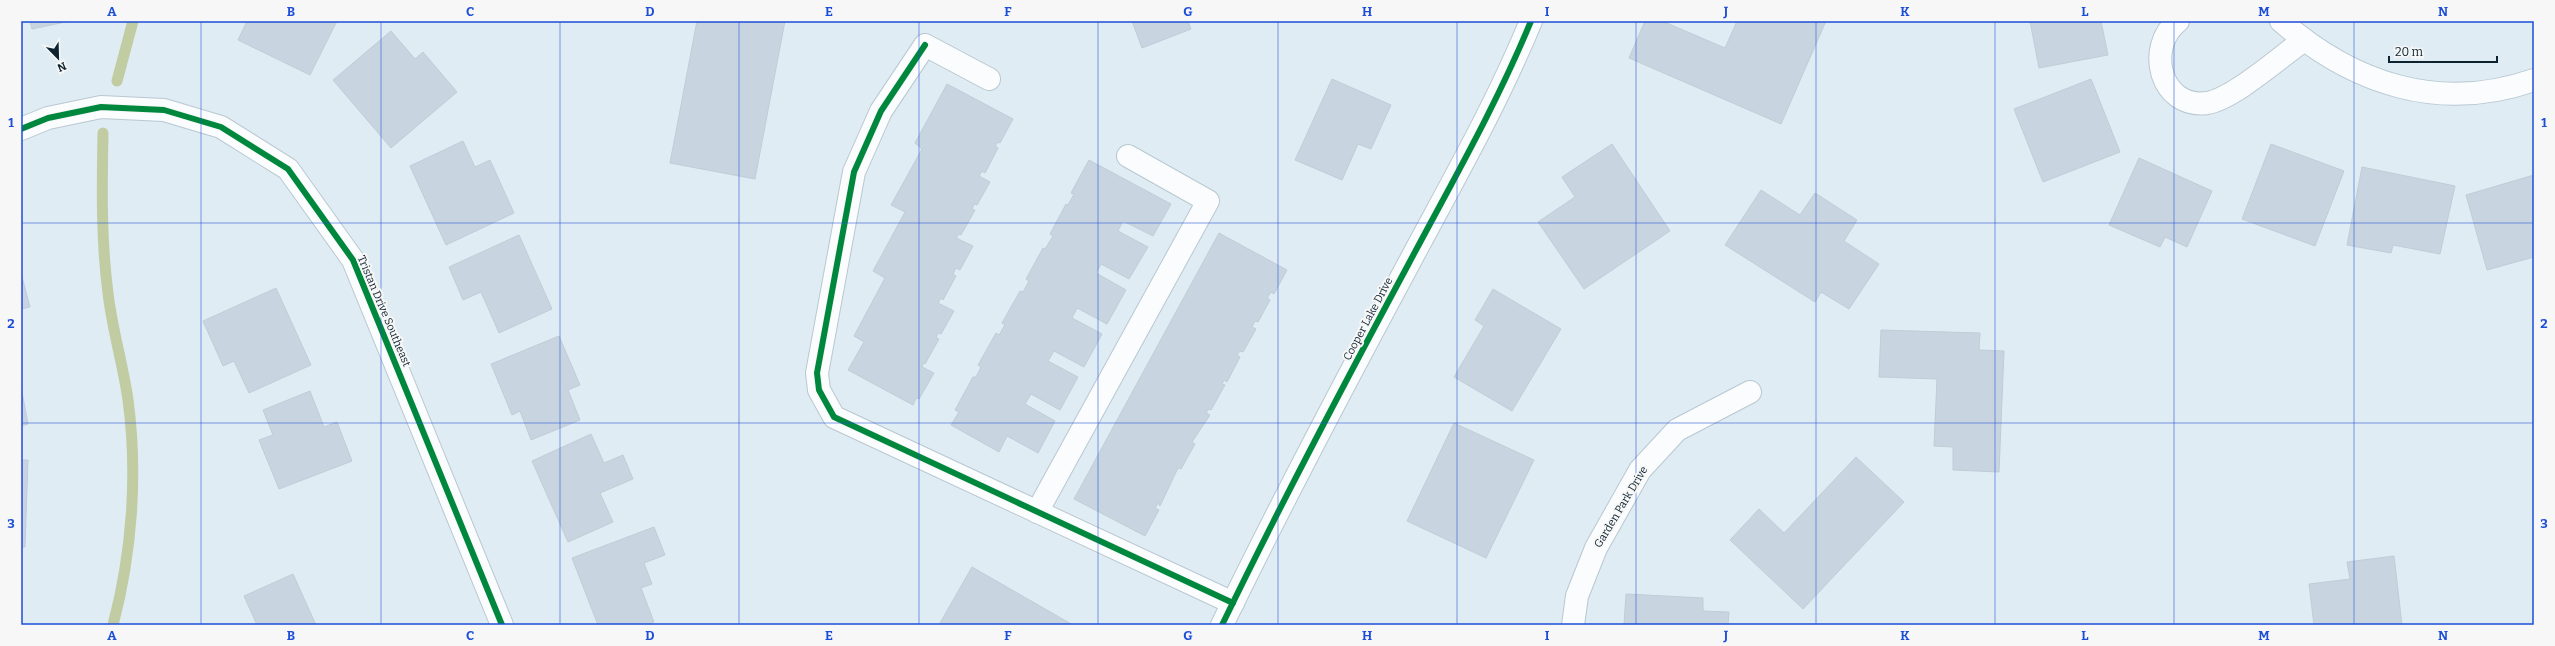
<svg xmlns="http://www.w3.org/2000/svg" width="2555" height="646" font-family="Bitter,serif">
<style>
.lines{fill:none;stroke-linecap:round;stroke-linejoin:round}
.stream{stroke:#c1cca3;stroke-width:11}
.building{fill:#c8d5e0;stroke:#c0ccd7}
.minor-casing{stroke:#b8c8d1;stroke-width:24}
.minor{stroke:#fafcfd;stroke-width:22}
.cycleway-casing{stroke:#f7f7f7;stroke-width:8}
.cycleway{stroke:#00873e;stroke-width:6}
.grid{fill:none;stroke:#1d4ed8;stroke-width:1;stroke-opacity:0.55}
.labels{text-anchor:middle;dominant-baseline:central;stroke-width:4;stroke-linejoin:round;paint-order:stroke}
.street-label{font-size:11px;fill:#0d2330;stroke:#f7f7f7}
.neatline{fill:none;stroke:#1d4ed8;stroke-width:1.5}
.grid-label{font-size:13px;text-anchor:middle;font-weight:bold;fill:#1d4ed8}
</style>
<rect width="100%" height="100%" fill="#e0ecf3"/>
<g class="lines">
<g class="stream">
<path d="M117,81L133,21"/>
<path d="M103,133C102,187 101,240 108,293C112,329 123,364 128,400C138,474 132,553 113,625"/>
</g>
</g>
<g class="building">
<path d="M30,21H70L32,29Z"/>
<path d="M247,21H337L310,75L238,40Z"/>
<path d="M697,21H785L755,179L670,163Z"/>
<path d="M1132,21H1188L1191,29L1142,48Z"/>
<path d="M1645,21H1662L1725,48L1737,21H1826L1781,124L1629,58Z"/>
<path d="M2030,21H2101L2108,55L2039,68Z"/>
<path d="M391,31L415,59L423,52L457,92L391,148L333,80Z"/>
<path d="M1332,79L1391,105L1371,149L1358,144L1342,180L1295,160Z"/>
<path d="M2091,79L2120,152L2043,182L2014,109Z"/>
<path d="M947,84L1013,119L1000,143L998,142L995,146L998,148L985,173L982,171L979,176L990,182L977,205L974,204L972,209L975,210L961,235L959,234L956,238L973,246L960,270L956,268L953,274L956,276L943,300L941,298L938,303L954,311L941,334L938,333L936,338L939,339L925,364L923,363L922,367L934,373L919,399L916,398L913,405L848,370L864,342L854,336L885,278L873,271L905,212L891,205L922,149L915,143Z"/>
<path d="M463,141L475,167L490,160L514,213L446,245L410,166Z"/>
<path d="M1612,144L1670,231L1584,289L1538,222L1575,197L1562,177Z"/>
<path d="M2271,144L2344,171L2315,246L2242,219Z"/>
<path d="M2139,158L2212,191L2187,247L2165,237L2160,247L2109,225Z"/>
<path d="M1089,160L1171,204L1153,236L1123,221L1118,231L1148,247L1129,279L1101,264L1096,273L1126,290L1107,324L1077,308L1072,318L1102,334L1084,367L1054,351L1048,361L1078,377L1060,410L1031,394L1025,404L1055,421L1038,453L1007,436L999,452L951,425L959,412L955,410L973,377H976L981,367L978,365L996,333L999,335L1005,325L1002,323L1020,291L1023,292L1029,281L1026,279L1043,248L1045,249L1053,236L1050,234L1066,204L1068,205L1074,194L1071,193Z"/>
<path d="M2362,167L2455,186L2440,254L2393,245L2391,253L2347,245Z"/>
<path d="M2534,175V257L2487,270L2466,195Z"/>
<path d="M1761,190L1800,215L1815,193L1857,220L1844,241L1879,264L1849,309L1821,292L1815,302L1725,245Z"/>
<path d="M1219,233L1287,270L1274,294L1271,292L1267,298L1270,300L1258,322L1255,321L1252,327L1256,329L1243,352L1240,351L1237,355L1240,357L1227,382L1224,380L1222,384L1225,385L1211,410L1209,409L1206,413L1210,415L1192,442L1195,444L1181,469L1178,468L1160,506L1158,503L1155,508L1159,510L1145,536L1074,499Z"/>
<path d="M519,235L552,309L499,333L481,292L463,300L449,267Z"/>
<path d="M21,273L30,307L21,309Z"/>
<path d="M276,288L311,365L249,393L234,361L223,366L203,321Z"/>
<path d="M1493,289L1561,329L1512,411L1454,377L1484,326L1475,320Z"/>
<path d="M1881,330L1980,333L1979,350L2004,351L1999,472L1953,470V447L1934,446L1937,379L1879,377Z"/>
<path d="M559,336L580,385L568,390L580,420L531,440L520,411L512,415L491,364Z"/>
<path d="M21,387L28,424L21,426Z"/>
<path d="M310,391L324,427L337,422L352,461L279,489L259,440L273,435L263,410Z"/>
<path d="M1454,423L1534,460L1486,558L1407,521Z"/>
<path d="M591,434L604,463L623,455L633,479L600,493L613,522L568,542L532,461Z"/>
<path d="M1856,457L1904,502L1803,609L1730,540L1759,509L1784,533Z"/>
<path d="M21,460H28L25,547H21Z"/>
<path d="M654,527L665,555L644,563L652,584L641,588L654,622L646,625H598L572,558Z"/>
<path d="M2394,556L2402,625H2314L2309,584L2350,579L2347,562Z"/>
<path d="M972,567L1073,625H943L940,623Z"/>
<path d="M293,574L316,625H257L244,596Z"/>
<path d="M1626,594L1703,598V611L1729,612L1728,625H1624Z"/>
</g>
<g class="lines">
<defs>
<g id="minor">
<path d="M2178,21C2145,47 2160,109 2207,103C2233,99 2280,57 2303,41"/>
<path d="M2281,21C2353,84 2440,113 2534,80"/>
<path d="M989,79L925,45L881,111L854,172L817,373L819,390L834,417L1233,603"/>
<path d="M21,129L48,118L101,107L164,110L221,127L288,169L353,260L502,625"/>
<path d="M1037,512L1208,201L1128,156"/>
<path d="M1222,625C1281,503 1344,384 1408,265C1451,184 1496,106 1531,21"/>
<path d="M1573,625L1577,596L1596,548L1640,470L1677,430L1750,392"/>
</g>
</defs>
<use href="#minor" class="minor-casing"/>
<use href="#minor" class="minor"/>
<defs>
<g id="cycleway">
<path d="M925,45L881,111L854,172L817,373L819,390L834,417L1233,603"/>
<path d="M21,129L48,118L101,107L164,110L221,127L288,169L353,260L502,625"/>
<path d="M1222,625C1281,503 1344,384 1408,265C1451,184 1496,106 1531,21"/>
</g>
</defs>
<use href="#cycleway" class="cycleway-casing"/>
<use href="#cycleway" class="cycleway"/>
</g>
<path class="grid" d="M201,21V625M381,21V625M560,21V625M739,21V625M919,21V625M1098,21V625M1278,21V625M1457,21V625M1636,21V625M1816,21V625M1995,21V625M2174,21V625M2354,21V625M21,223H2534M21,423H2534"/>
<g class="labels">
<g class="street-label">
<text transform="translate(384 311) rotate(67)">Tristan Drive Southeast</text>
<text transform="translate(1368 319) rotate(-62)">Cooper Lake Drive</text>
<text transform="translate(1621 507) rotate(-59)">Garden Park Drive</text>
</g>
</g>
<rect width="2555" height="646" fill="none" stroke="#f7f7f7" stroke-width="44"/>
<g transform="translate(58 58) rotate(157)" stroke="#f7f7f7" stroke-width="3" paint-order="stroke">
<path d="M0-3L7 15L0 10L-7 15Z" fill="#0d2330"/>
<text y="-6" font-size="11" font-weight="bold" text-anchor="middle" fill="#0d2330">N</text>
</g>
<path d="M2389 56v6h108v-6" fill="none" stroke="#0d2330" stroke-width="2"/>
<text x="2395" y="56" font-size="12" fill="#0d2330" stroke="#f7f7f7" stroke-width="3" paint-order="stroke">20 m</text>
<rect x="22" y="22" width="2511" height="602" class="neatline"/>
<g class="grid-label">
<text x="112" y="16">A</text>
<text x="291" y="16">B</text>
<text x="470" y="16">C</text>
<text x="650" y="16">D</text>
<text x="829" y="16">E</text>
<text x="1008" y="16">F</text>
<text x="1188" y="16">G</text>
<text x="1367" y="16">H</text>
<text x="1547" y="16">I</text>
<text x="1726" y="16">J</text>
<text x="1905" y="16">K</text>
<text x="2085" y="16">L</text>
<text x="2264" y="16">M</text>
<text x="2443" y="16">N</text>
<text x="11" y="127">1</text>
<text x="2544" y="127">1</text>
<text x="11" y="328">2</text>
<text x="2544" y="328">2</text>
<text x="11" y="528">3</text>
<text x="2544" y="528">3</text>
<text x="112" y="640">A</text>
<text x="291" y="640">B</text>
<text x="470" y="640">C</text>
<text x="650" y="640">D</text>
<text x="829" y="640">E</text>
<text x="1008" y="640">F</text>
<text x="1188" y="640">G</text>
<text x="1367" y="640">H</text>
<text x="1547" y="640">I</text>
<text x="1726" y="640">J</text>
<text x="1905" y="640">K</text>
<text x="2085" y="640">L</text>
<text x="2264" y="640">M</text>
<text x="2443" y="640">N</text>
</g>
</svg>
